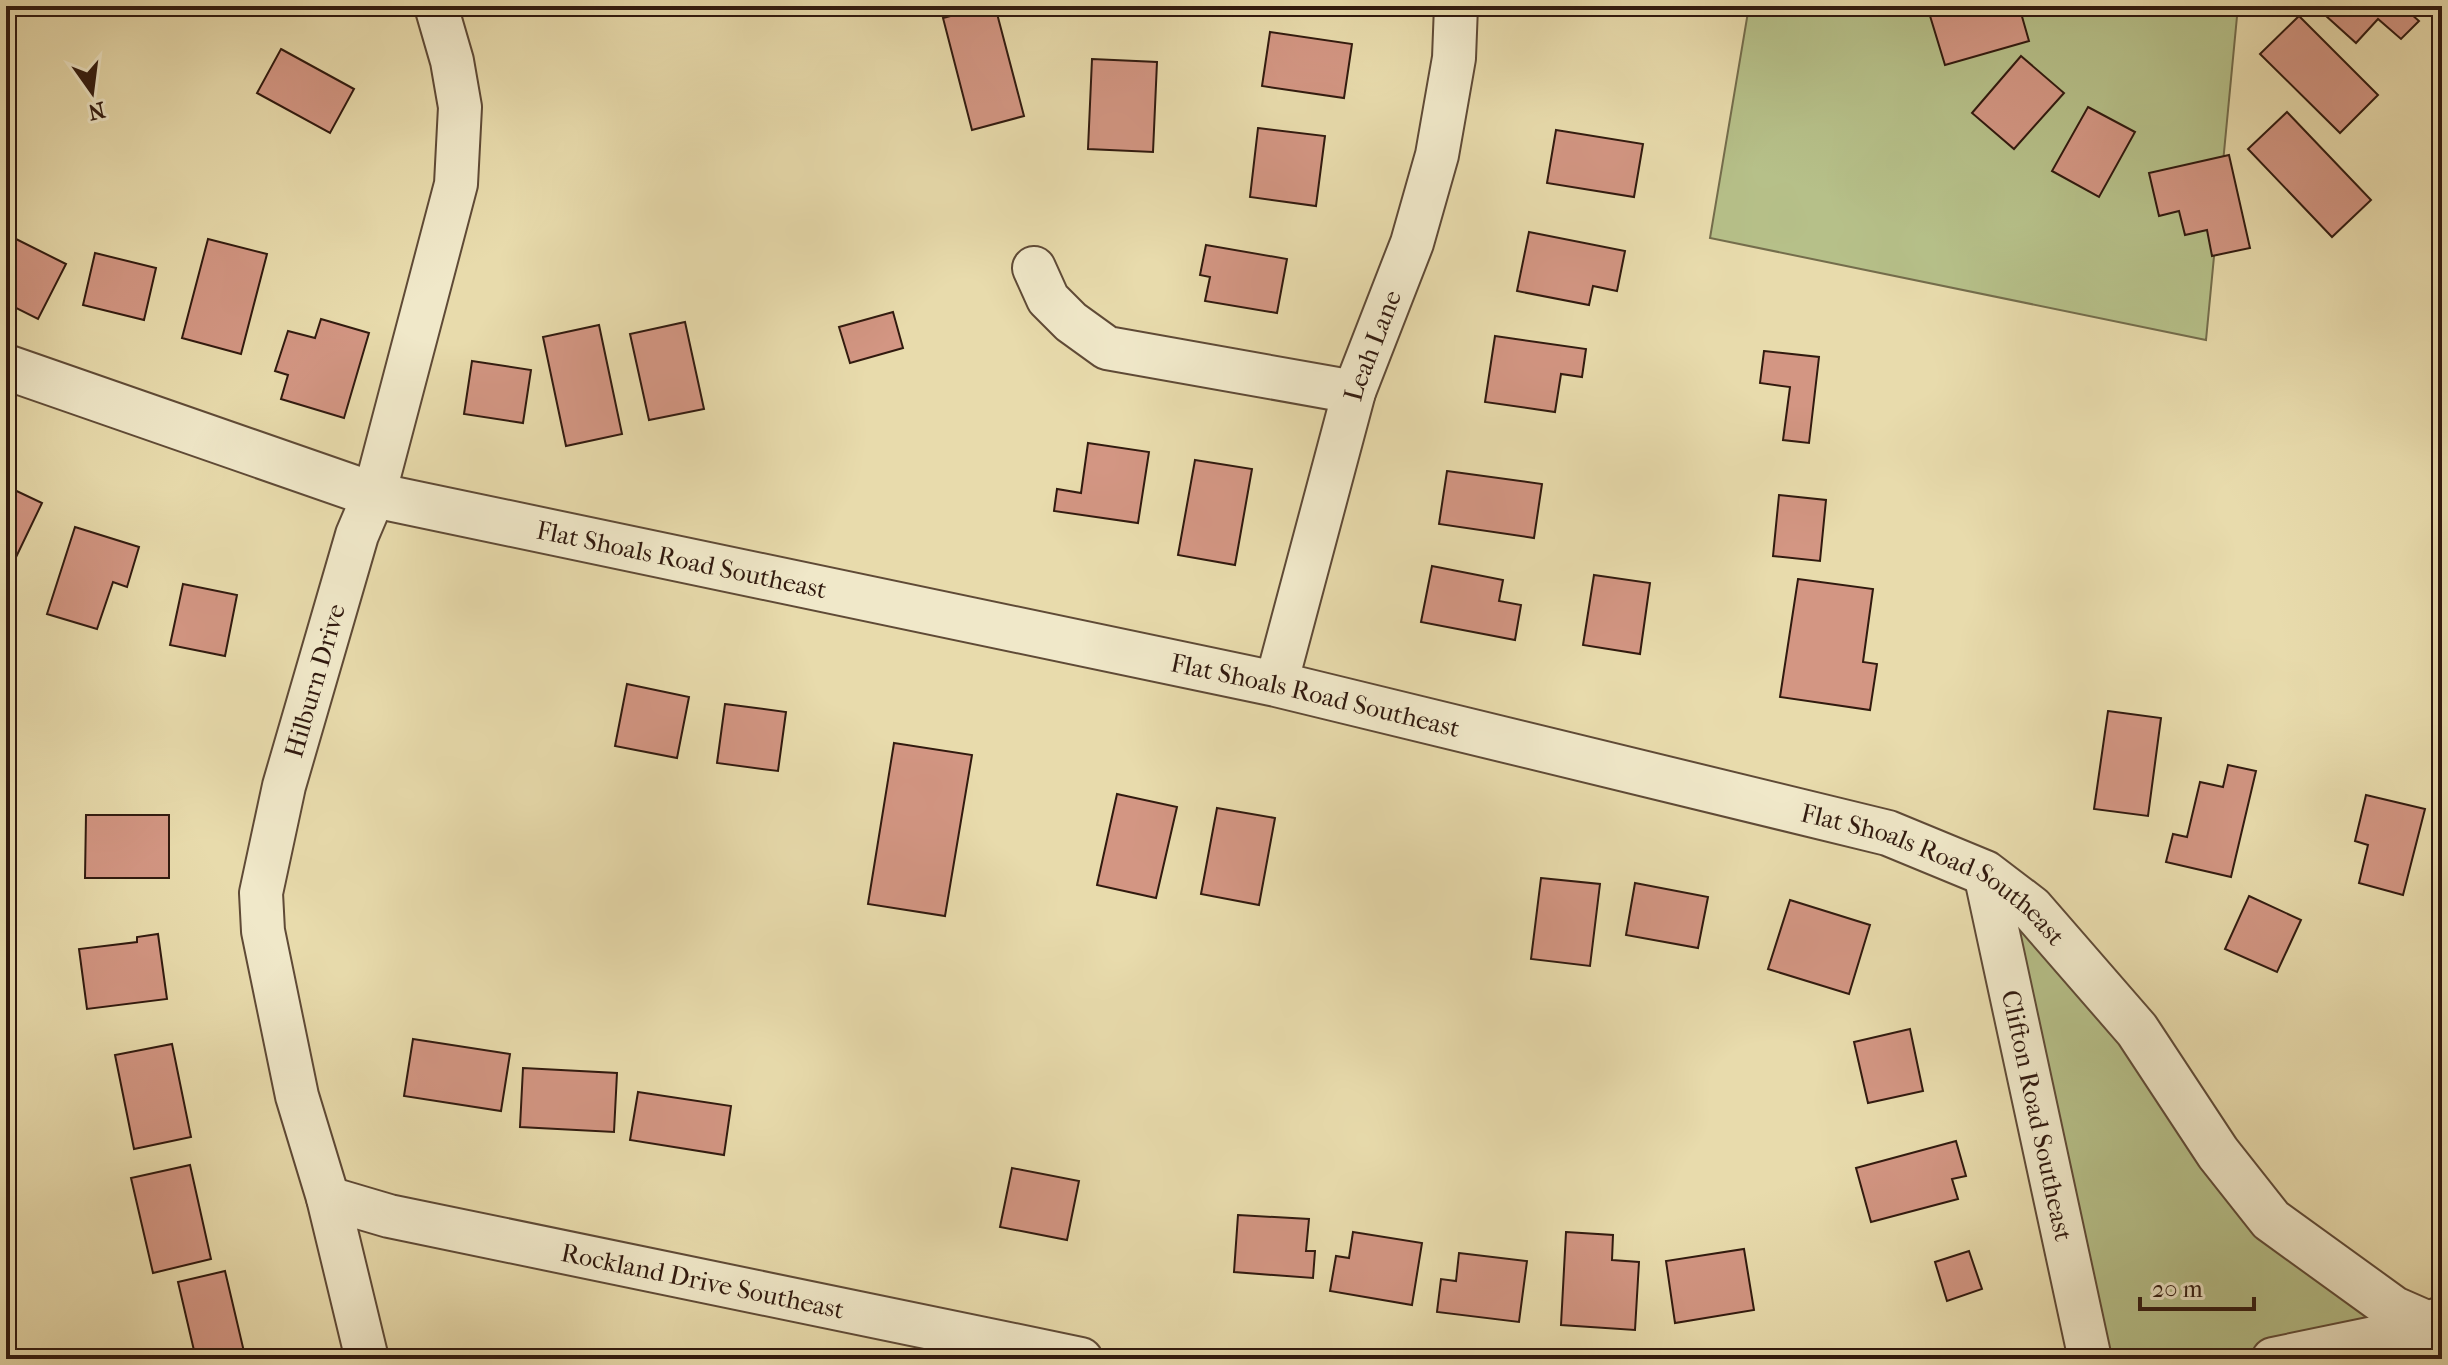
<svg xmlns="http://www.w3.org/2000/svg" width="2448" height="1365" font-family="'IM FELL French Canon',serif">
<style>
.green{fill:#b6c089;stroke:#746d4c;stroke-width:2}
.building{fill:#d39683;stroke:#311a0f;stroke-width:2}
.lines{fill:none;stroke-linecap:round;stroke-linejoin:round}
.minor-casing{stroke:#5f4a36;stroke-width:46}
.tertiary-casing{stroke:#5f4a36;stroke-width:48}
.minor{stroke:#f0e8c9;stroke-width:42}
.tertiary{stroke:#f0e8c9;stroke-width:44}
.labels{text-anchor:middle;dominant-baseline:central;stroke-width:6;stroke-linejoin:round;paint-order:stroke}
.street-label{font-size:26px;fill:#311a0f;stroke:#f0e8c9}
</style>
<rect width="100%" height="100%" fill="#e8dbac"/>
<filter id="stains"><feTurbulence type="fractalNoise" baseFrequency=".0025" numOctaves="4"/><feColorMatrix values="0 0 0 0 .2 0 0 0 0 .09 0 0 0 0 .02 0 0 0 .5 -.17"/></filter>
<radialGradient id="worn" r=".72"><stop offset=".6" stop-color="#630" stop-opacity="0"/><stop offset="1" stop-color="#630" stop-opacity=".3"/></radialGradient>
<g class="green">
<path d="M1749,6H2238L2206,340L1710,238Z"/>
<path d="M1985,873L2271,1220L2423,1323L2213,1359H2090Z"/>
</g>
<g class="building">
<path d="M988,6H995L1024,116L972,130L943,18Z"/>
<path d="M1927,6H2019L2029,41L1945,65Z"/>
<path d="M2315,6H2402L2419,21L2401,39L2378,19L2356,43Z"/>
<path d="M2299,16L2378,95L2340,133L2260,54Z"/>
<path d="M1270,32L1352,44L1344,98L1262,86Z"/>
<path d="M281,49L354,89L330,133L257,93Z"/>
<path d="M2021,56L2064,93L2014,149L1972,113Z"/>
<path d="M1092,59L1157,62L1153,152L1088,149Z"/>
<path d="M2088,107L2135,132L2099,197L2052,171Z"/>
<path d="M2287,112L2371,200L2332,237L2248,149Z"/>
<path d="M1258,128L1325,136L1316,206L1250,197Z"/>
<path d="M1556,130L1643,144L1634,197L1547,183Z"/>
<path d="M2229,155L2250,248L2212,256L2207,230L2185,235L2179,211L2159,216L2149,173Z"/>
<path d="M1529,232L1625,251L1617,291L1593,286L1589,305L1517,291Z"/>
<path d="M6,234L66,264L38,319L6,303Z"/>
<path d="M208,239L267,254L241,354L182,338Z"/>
<path d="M1206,245L1287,259L1277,313L1205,301L1210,277L1200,275Z"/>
<path d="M95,253L156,268L144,320L83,305Z"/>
<path d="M893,312L903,348L850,363L839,327Z"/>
<path d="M321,319L369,333L344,418L281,399L288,375L275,371L288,331L315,338Z"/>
<path d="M685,322L704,409L649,420L630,334Z"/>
<path d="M599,325L622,434L566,446L543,337Z"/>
<path d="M1495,336L1586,349L1582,377L1561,374L1555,412L1485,402Z"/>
<path d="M1764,351L1819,357L1809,443L1783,440L1790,387L1760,383Z"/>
<path d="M472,361L531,370L523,423L464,414Z"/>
<path d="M1088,443L1149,452L1138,523L1054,511L1057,489L1081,493Z"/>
<path d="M1195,460L1252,469L1235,565L1178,555Z"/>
<path d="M1447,471L1542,484L1534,538L1439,524Z"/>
<path d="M6,486L42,503L6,578Z"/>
<path d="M1779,495L1826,500L1820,561L1773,556Z"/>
<path d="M75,527L139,547L127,587L113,582L97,629L47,614Z"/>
<path d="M1432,566L1503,580L1499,601L1521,605L1515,640L1421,622Z"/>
<path d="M1594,575L1650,583L1640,654L1583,645Z"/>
<path d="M1798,579L1873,589L1863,662L1877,664L1870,710L1780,697Z"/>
<path d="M183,584L237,595L225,656L170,645Z"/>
<path d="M627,684L689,697L677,758L615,746Z"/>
<path d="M725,704L786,712L778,771L717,763Z"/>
<path d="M2108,711L2161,718L2148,816L2094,809Z"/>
<path d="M894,743L972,755L945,916L868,904Z"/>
<path d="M2228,765L2256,771L2231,877L2166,862L2173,834L2187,837L2200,782L2223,787Z"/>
<path d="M1117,794L1177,807L1156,898L1097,885Z"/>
<path d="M2366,795L2425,809L2403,895L2359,883L2368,845L2355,841Z"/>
<path d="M1217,808L1275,818L1259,905L1201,894Z"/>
<path d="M86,815H169V878H85Z"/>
<path d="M1541,878L1600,884L1590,966L1531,959Z"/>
<path d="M1635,883L1708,897L1698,948L1626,935Z"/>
<path d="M2249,896L2301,920L2277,972L2225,949Z"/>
<path d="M1790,900L1870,925L1849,994L1768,969Z"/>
<path d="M158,934L167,999L87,1009L79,949L137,942V937Z"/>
<path d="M1910,1029L1923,1091L1868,1103L1854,1042Z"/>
<path d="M413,1039L510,1054L501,1111L404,1096Z"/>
<path d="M172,1044L191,1137L134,1149L115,1055Z"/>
<path d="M523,1068L617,1073L614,1132L520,1127Z"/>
<path d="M638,1092L731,1106L724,1155L630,1140Z"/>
<path d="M1956,1141L1966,1176L1952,1179L1958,1199L1871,1222L1856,1168Z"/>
<path d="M190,1165L211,1259L153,1273L131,1178Z"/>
<path d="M1012,1168L1079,1181L1067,1240L1000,1227Z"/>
<path d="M1238,1215L1309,1219L1306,1251H1315L1313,1278L1234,1272Z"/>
<path d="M1353,1232L1422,1243L1412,1305L1330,1291L1336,1256L1349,1258Z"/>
<path d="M1566,1232L1613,1235L1612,1260L1639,1262L1635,1330L1561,1325Z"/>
<path d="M1744,1249L1754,1310L1675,1323L1666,1261Z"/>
<path d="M1969,1251L1982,1289L1947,1301L1935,1262Z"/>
<path d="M1459,1253L1527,1261L1519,1322L1437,1312L1441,1279L1456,1281Z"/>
<path d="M225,1271L245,1356L196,1359L178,1282Z"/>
</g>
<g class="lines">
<defs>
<g id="minor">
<path d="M1034,268L1048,299L1071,322L1107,348L1354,392"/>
<path id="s1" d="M1276,684L1354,392L1412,243L1437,155L1454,58L1456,6"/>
<path id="s2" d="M1985,873L2090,1359"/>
<path id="s3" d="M328,1198L389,1216L1081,1359"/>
<path d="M2423,1323L2422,1346L2426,1359"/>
<path id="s4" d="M367,1359L328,1198L297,1096L263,931L261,893L284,786L357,535L374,495L456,184L460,107L452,61L436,6"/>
<path d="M2273,1359L2403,1332L2442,1318"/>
</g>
<g id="tertiary">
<path id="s5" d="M6,367L374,495L1276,684L1888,833L1985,873L2031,908L2137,1030L2218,1153L2271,1220L2394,1309L2442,1330"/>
</g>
</defs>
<use href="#minor" class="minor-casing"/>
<use href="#tertiary" class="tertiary-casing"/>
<use href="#minor" class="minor"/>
<use href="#tertiary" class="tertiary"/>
</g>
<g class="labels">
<g class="street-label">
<text stroke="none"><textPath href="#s1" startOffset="352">Leah Lane</textPath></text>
<text stroke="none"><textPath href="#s5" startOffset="704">Flat Shoals Road Southeast</textPath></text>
<text stroke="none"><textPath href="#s4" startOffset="698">Hilburn Drive</textPath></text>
<text stroke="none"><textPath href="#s5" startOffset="1352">Flat Shoals Road Southeast</textPath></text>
<text stroke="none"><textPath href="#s5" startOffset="2000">Flat Shoals Road Southeast</textPath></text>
<text stroke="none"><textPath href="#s2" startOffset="248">Clifton Road Southeast</textPath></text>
<text stroke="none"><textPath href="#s3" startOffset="384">Rockland Drive Southeast</textPath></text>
</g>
</g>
<rect width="2448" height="1365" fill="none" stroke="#e8dbac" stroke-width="32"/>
<rect x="8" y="8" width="2432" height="1349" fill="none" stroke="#311a0f" stroke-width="4"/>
<rect x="16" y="16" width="2416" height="1333" fill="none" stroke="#311a0f" stroke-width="2"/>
<g transform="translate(92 92) rotate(166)" stroke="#f0e8c9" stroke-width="6" paint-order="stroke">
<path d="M0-6L14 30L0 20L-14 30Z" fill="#311a0f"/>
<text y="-12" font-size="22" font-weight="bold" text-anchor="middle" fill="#311a0f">N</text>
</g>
<path d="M2140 1297v12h114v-12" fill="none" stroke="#311a0f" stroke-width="4"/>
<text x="2152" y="1297" font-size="24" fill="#311a0f" stroke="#f0e8c9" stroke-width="6" paint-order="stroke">20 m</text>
<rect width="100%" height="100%" filter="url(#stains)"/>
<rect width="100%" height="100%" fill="url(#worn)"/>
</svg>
